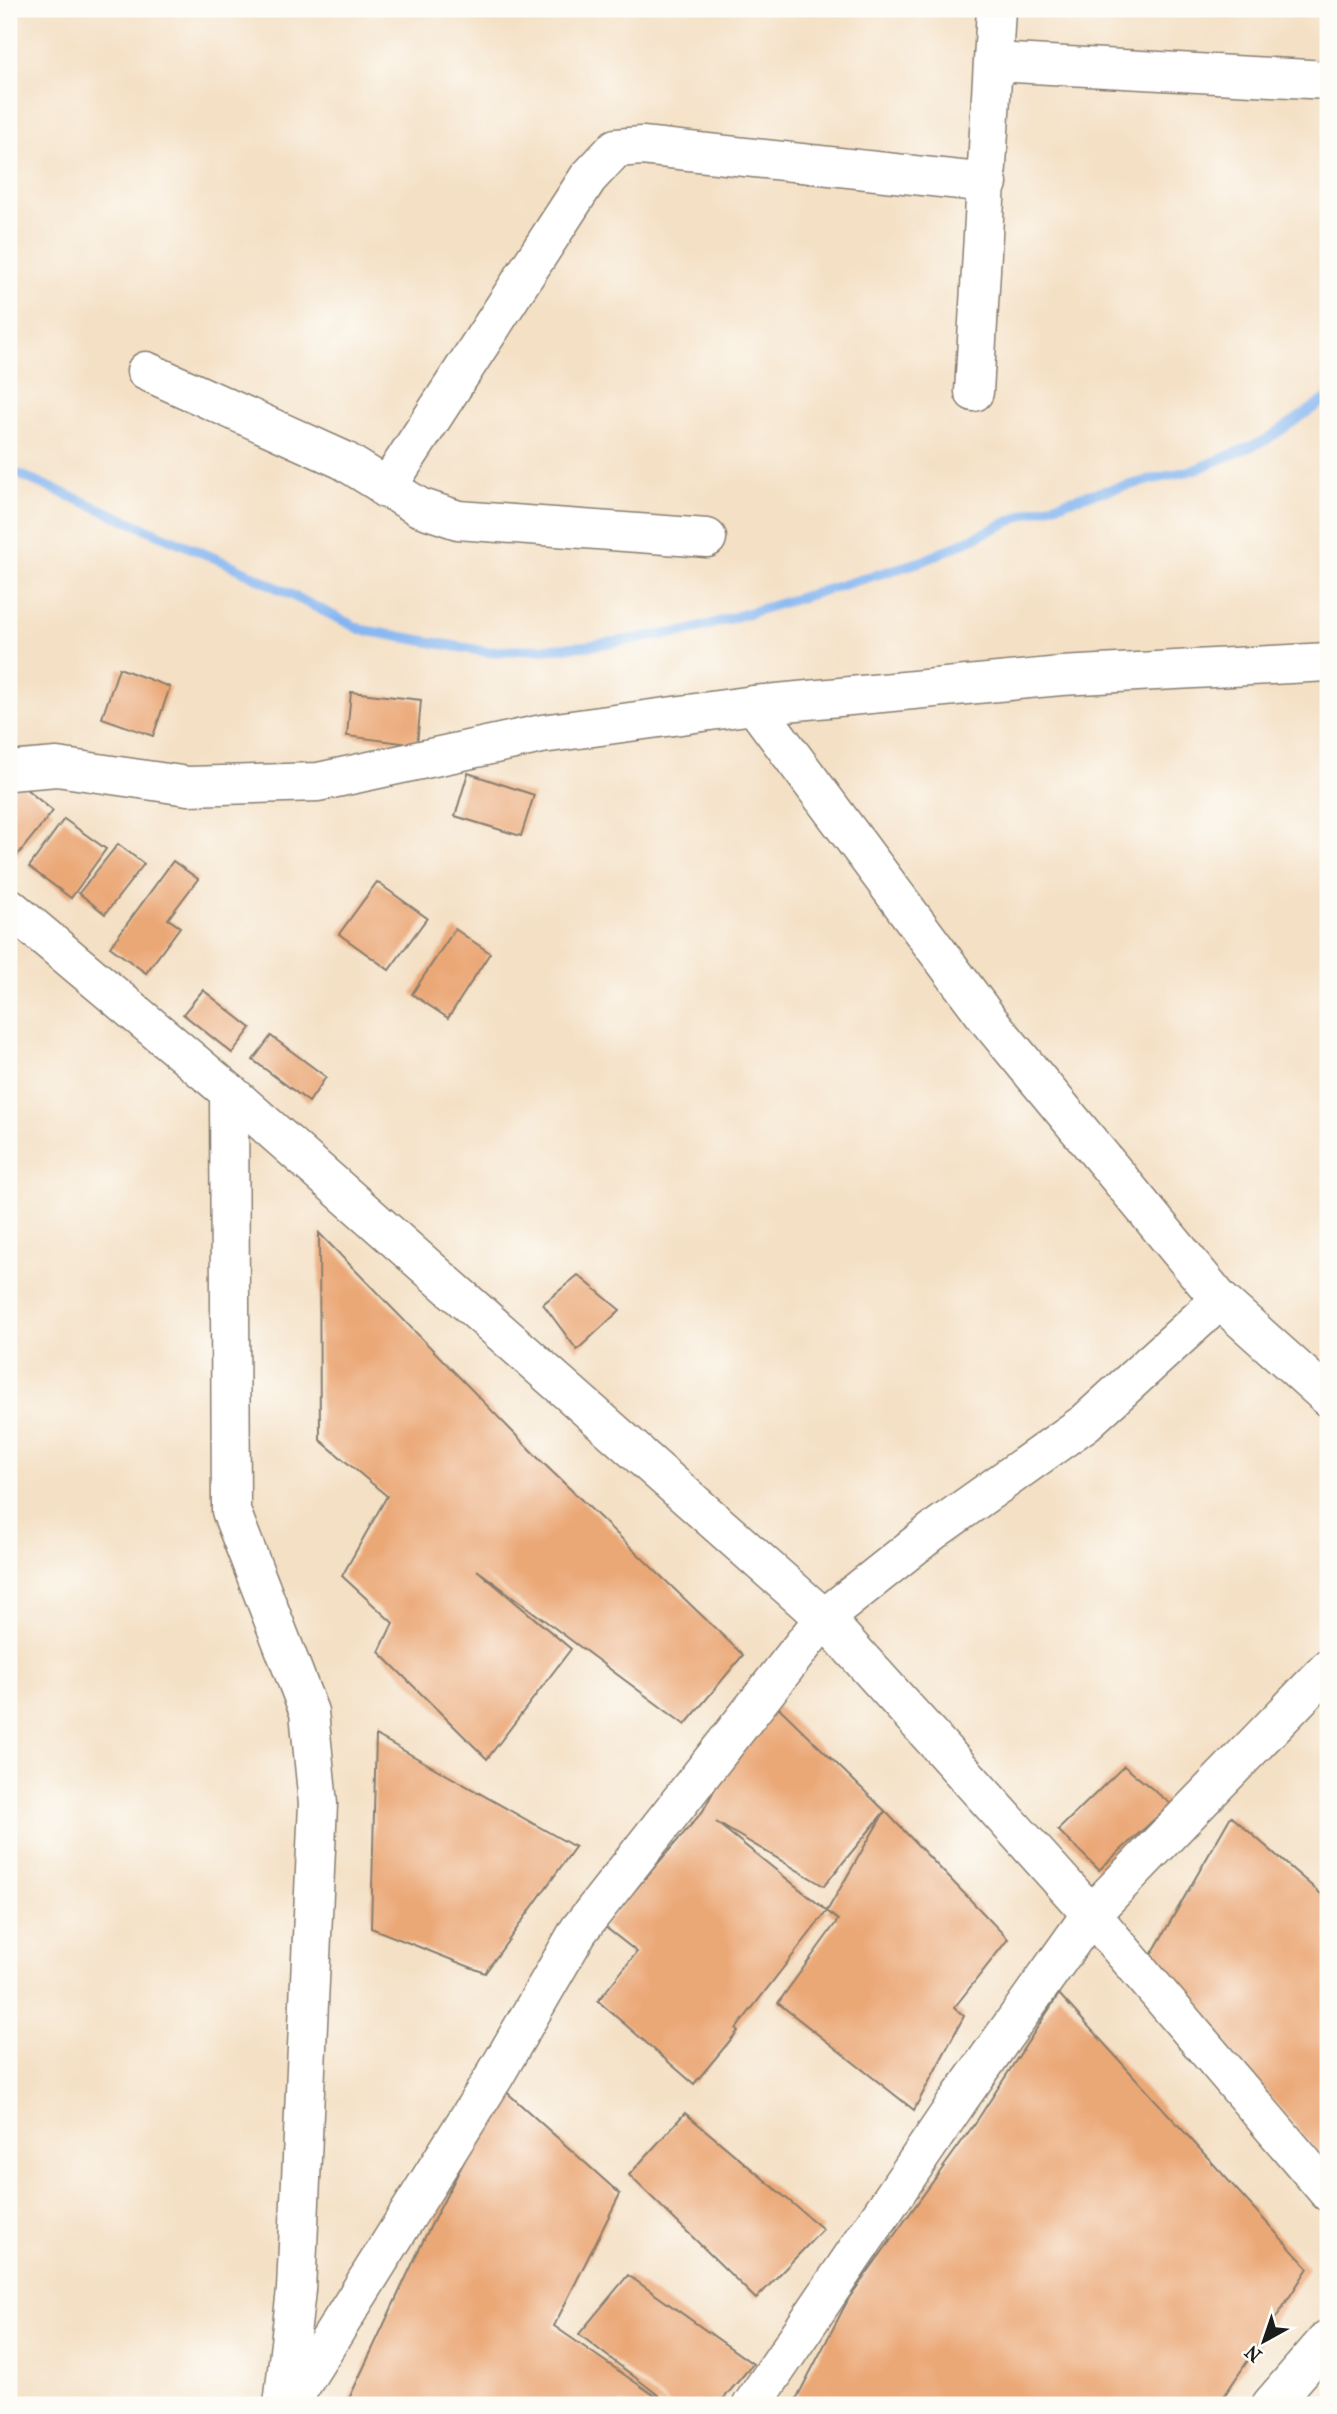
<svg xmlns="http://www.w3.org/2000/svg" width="1337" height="2414" font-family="'IM FELL French Canon',serif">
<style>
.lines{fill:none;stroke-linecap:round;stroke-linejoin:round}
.stream{stroke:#84b5f0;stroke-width:10}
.building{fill:#eba877}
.minor-casing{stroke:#887e70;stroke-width:41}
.minor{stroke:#fff;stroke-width:38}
</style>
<rect width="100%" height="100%" fill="#fdfcf7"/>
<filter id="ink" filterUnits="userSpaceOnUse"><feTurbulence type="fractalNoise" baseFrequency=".0143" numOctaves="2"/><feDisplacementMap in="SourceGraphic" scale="14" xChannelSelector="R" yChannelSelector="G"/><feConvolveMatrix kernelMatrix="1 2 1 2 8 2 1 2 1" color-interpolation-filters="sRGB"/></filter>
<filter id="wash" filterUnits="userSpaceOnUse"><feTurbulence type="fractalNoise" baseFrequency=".00686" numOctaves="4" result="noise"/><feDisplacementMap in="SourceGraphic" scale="28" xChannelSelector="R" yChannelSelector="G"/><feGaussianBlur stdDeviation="1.57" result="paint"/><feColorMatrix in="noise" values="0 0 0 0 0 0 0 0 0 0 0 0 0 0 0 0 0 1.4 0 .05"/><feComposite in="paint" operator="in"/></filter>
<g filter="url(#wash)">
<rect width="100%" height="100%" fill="#f4e0c5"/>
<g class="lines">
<path class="stream" d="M9,470L231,565L362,630L488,652L587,646L688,631L923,561L1028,513L1087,495L1197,469L1266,440L1328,398"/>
</g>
<g id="blocks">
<g class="building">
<path d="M119,668L170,687L153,736L102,718Z"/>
<path d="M351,692L421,700L417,745L347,736Z"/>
<path d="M468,773L534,795L521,836L455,816Z"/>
<path d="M10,776L53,811L12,862L9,860Z"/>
<path d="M64,819L106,849L71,898L29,867Z"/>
<path d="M118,844L144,864L105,914L79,893Z"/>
<path d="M173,861L198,879L168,919L180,927L146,973L110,947Z"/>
<path d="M377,882L427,918L389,970L339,934Z"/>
<path d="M455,929L490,953L448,1018L412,994Z"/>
<path d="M203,990L251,1028L232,1053L183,1014Z"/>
<path d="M271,1036L326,1077L309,1102L253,1060Z"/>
<path d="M319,1233L540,1460L743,1655L685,1725L477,1570L571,1649L487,1759L379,1652L393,1623L342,1576L387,1496L320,1440Z"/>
<path d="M578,1275L620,1310L577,1350L543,1304Z"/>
<path d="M765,1694L885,1811L1008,1939L954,2008L964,2016L914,2110L778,2003L838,1920L827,1911L885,1811L824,1886L716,1822L827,1911L736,2029L738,2031L694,2084L598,2001L637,1952L604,1926L703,1811Z"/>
<path d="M376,1735L575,1847L485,1973L371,1928Z"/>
<path d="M1124,1766L1171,1804L1099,1870L1058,1830Z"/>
<path d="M1231,1816L1328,1900V2164L1150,1957Z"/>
<path d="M1059,1994L1308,2268L1261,2341L1218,2405H793L849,2298L978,2119Z"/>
<path d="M502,2088L620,2194L554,2326L668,2405H346L425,2237Z"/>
<path d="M685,2113L823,2229L756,2299L629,2175Z"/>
<path d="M628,2275L753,2364L718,2405H671L579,2334Z"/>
</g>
</g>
</g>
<g filter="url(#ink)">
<use href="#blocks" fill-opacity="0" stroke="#887e70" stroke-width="2"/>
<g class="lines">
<defs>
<g id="minor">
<path d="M995,62L1328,80"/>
<path d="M146,371L343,460L419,507L458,520L707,538"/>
<path d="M974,392L996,9"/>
<path d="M386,489L588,178L616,148L642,146L988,183"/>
<path d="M754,705L990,1022L1220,1300L1328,1397"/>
<path d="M9,771L57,767L188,786L318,782L542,734L754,705L1061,676L1328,662"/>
<path d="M9,907L229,1092L824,1618L1091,1914L1328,2192"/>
<path d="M229,1092L231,1511L309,1712L318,1804L296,2290L283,2405"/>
<path d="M289,2405L494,2077L579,1930L824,1618L933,1531L1085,1423L1220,1300"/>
<path d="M752,2405L960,2098L1091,1914L1328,1669"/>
<path d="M1271,2405L1328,2339"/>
</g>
</defs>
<use href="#minor" class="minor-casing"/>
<use href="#minor" class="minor"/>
</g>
</g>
<rect width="1337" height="2414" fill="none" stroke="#fdfcf7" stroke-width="35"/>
<g transform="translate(1264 2341) rotate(220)" stroke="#fdfcf7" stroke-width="5" paint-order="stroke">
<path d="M0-5L12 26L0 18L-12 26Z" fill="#1c1c1c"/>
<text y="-10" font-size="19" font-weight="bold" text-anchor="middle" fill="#1c1c1c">N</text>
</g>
</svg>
